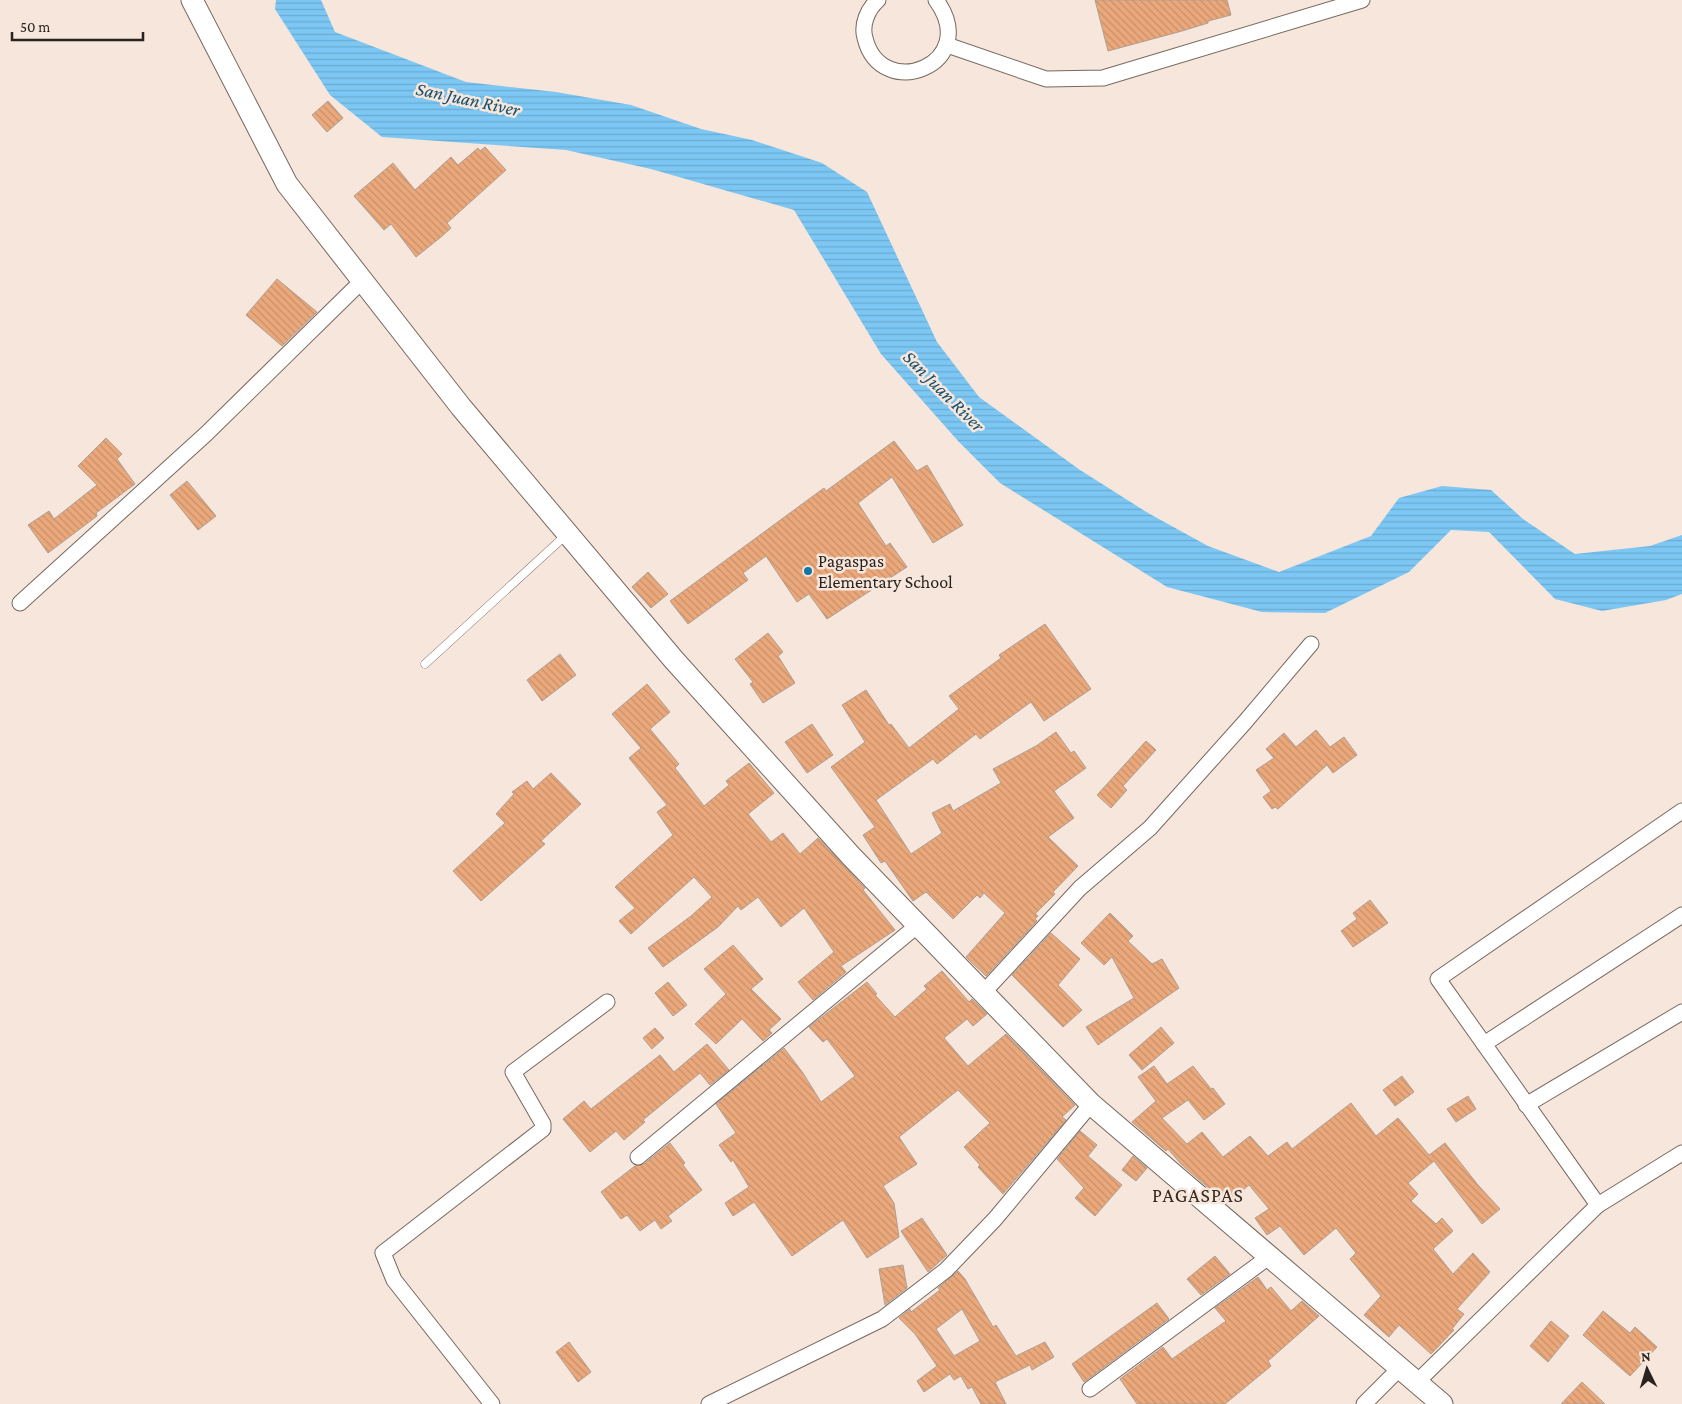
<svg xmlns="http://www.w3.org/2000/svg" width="1682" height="1404" font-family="'Crimson Pro',serif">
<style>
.water{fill:url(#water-rules)}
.building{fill:url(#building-back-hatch);stroke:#ae9f95;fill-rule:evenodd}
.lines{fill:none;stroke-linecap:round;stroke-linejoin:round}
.service-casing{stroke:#77695f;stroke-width:9}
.minor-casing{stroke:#77695f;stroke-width:17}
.secondary-casing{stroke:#77695f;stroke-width:23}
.service{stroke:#fff;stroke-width:8}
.minor{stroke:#fff;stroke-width:15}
.secondary{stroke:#fff;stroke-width:21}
.poi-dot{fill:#1476a3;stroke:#f6e6db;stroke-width:2}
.labels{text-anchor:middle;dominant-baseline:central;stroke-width:5;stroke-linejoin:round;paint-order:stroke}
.poi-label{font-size:18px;fill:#29231f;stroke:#f6e6db;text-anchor:start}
.water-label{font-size:19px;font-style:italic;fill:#134f6c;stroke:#f6e6db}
.quarter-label{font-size:20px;letter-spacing:1px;fill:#352921;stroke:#f6e6db}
</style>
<defs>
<pattern id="water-rules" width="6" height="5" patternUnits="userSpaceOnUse" patternTransform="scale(1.25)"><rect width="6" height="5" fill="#7cc7f3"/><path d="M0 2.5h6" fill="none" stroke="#6babd0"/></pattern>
<pattern id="building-back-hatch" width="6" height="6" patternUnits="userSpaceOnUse" patternTransform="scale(1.25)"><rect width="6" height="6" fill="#eaa87b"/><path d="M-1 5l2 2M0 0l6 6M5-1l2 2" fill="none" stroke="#c9906a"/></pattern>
</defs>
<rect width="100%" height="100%" fill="#f6e6db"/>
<path class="water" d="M276,0H321L335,32L466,82L556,92L631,105L701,129L752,140L822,163L867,192L937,342L979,397L1080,470L1148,513L1208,546L1279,572L1371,536L1399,498L1442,486L1491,490L1523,519L1575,554L1650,546L1682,535V594L1666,600L1602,611L1555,599L1489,532L1451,530L1409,572L1325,613L1262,612L1167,587L1000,483L959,442L881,354L794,210L651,169L566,150L382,137L330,95L275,9Z"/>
<g class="building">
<path d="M1095,0H1227L1231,15L1208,21V23L1182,31L1108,51Z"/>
<path d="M328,101L343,118L327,132L312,115Z"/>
<path d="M485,147L506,170L447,223L451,228L441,237L416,257L391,224L384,230L354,196L393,163L415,190L451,157L458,165L478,148L480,151Z"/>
<path d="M277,279L317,312L282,346L246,315Z"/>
<path d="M106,438L122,454L117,459L135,484L96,513L97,516L48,553L28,525L49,511L54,519L97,485L78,466Z"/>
<path d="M894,441L917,471L927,465L963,525L933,543L892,477L858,503L886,546L890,543L907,567L827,619L809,594L797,602L766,556L743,573L748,580L688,624L670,601L824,488L826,491Z"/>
<path d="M187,481L216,516L198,530L170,495Z"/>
<path d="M648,572L668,594L651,608L632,587Z"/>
<path d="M1045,624L1091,689L1044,721L1031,702L980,739L976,734L937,764L933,759L876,800L911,854L942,833L932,813L950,804L953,811L1001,783L993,769L1036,746L1056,732L1071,753L1074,751L1086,768L1054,791L1074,818L1048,837L1078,866L1053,892L1055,894L1035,914L1038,916L1035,919L1037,921L986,976L966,957L1005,913L984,893L980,898L977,895L953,919L926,892L913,901L885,861L881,863L863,835L875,827L831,767L865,742L842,705L866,690L889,725L891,724L909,748L959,709L949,696L1001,658L999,655Z"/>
<path d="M768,633L783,652L778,656L795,683L763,703L750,684L753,682L735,659Z"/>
<path d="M560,654L576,675L542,701L527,680Z"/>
<path d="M647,684L670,712L650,729L679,764L675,768L704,806L729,785L726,781L749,763L774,793L748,814L771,842L783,833L800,854L818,838L865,888L863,890L895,930L841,966L846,972L813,1000L798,982L834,952L804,908L781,927L758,897L741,910L738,906L718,927L663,967L648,948L691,916L712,897L694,877L631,934L619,921L635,908L615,887L673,835L657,812L667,805L629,758L641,748L612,714Z"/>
<path d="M812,724L833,755L807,773L785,742Z"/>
<path d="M1316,730L1330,747L1344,737L1357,755L1333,773L1327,765L1278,809L1275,807L1272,809L1263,797L1271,791L1256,770L1274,758L1266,749L1284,733L1296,747Z"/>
<path d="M1146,741L1156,750L1123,786L1127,790L1111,808L1097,795Z"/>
<path d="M551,773L581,804L541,841L545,844L481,901L453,871L505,823L496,814L514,794L512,792L527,781L533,789Z"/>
<path d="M1370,900L1388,923L1353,947L1341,931L1357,919L1353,913Z"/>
<path d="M1110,913L1133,936L1128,941L1152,964L1162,959L1179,988L1098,1045L1086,1027L1134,998L1112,957L1104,965L1081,943Z"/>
<path d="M1051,933L1080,959L1058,985L1082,1010L1063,1027L1012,975Z"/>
<path d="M733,945L763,979L751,989L781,1019L769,1030L772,1033L763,1041L742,1019L716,1044L695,1024L726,994L704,969Z"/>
<path d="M942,971L969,1002L972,999L987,1014L973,1026L967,1019L944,1038L968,1066L1006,1034L1075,1105L1062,1117L1066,1120L1003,1194L978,1167L980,1165L964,1147L990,1123L958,1090L899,1137L917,1164L883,1186L894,1203L899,1237L867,1258L843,1220L792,1256L754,1202L733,1216L725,1203L749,1187L733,1160L731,1162L719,1145L736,1133L716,1104L784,1048L803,1073L821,1102L855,1076L827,1039L823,1042L809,1027L867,982L877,994L875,995L895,1017L927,989L924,986Z"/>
<path d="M668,982L687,1005L673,1016L655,993Z"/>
<path d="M1161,1027L1174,1043L1142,1070L1129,1055Z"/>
<path d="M655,1028L664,1038L652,1049L643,1038Z"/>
<path d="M707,1044L729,1070L710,1085L700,1073L643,1120L645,1122L624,1140L616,1131L590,1152L563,1119L584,1101L591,1109L660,1055L674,1072Z"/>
<path d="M1154,1066L1167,1084L1193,1066L1211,1089L1213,1088L1225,1104L1204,1120L1188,1100L1162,1118L1187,1144L1202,1132L1223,1157L1250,1136L1268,1156L1287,1142L1292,1149L1351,1103L1376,1136L1398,1118L1429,1155L1445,1143L1478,1185L1500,1209L1482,1224L1434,1161L1408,1183L1418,1194L1411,1201L1436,1224L1442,1218L1453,1231L1433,1249L1453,1274L1473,1253L1490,1272L1457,1309L1464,1314L1452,1329L1454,1330L1431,1354L1399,1325L1389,1337L1364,1315L1381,1296L1350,1259L1356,1253L1336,1228L1304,1255L1280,1226L1267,1235L1255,1218L1269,1209L1249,1185L1227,1204L1181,1164L1168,1149L1166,1151L1132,1122L1156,1101L1138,1077Z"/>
<path d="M1402,1076L1414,1092L1395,1106L1383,1090Z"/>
<path d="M1468,1096L1476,1109L1456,1122L1447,1109Z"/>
<path d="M1080,1131L1097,1145L1088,1156L1122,1185L1095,1216L1075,1198L1084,1188L1057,1159Z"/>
<path d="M670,1143L685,1163L683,1165L702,1190L668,1216L672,1221L661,1229L655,1220L640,1231L627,1215L621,1219L601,1192L635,1166L644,1164Z"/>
<path d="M1133,1156L1147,1168L1136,1181L1122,1170Z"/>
<path d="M922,1218L947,1255L928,1272L901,1231Z"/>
<path d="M1215,1256L1230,1274L1201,1295L1187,1279Z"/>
<path d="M903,1265L907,1288L885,1305L879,1269Z"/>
<path d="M958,1271L965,1279L993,1327L996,1325L1016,1356L1045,1342L1054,1357L1032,1370L1030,1365L995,1382L1006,1404H981L972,1387L968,1389L961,1376L954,1380L950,1374L924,1392L917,1381L937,1366L915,1334L899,1318L910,1309L911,1312L940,1290L938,1288ZM962,1309L980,1341L954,1356L936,1329Z"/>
<path d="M1258,1277L1267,1290L1271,1287L1291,1311L1302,1301L1319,1316L1268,1361L1271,1366L1225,1404H1137L1120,1379L1163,1347L1172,1359L1226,1321L1215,1308Z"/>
<path d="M1157,1303L1169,1319L1084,1382L1072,1364Z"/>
<path d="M1603,1311L1630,1333L1635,1327L1657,1347L1630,1376L1583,1335Z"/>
<path d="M1551,1321L1569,1336L1548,1362L1530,1346Z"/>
<path d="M569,1342L591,1372L578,1382L556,1352Z"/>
<path d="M1582,1382L1605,1404H1561Z"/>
</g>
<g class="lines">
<defs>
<path id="service" d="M425,664L566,535"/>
<g id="minor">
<path d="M878,0C868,9 861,24 865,38C881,104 983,64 936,0"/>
<path d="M947,45L1046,79L1103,78L1362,0"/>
<path d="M20,603L206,434L362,281"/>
<path d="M983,993L1080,888L1150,828L1245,722L1311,644"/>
<path d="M1484,1044L1682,915"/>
<path d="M1526,1105L1682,1012"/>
<path d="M638,1157L918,925"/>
<path d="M1598,1205L1682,1153"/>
<path d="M1417,1382L1598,1205L1438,979L1682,811"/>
<path d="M1090,1389L1270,1256"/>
<path d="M492,1404L394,1280L383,1253L543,1129V1124L513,1072L607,1002"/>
<path d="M709,1404L882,1319L946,1270L995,1219L1091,1104"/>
<path d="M1364,1404L1400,1368"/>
</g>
<path id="secondary" d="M192,0L287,184L461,407L674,660L851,856L1091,1104L1442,1404"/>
</defs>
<use href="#service" class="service-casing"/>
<use href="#minor" class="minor-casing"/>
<use href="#secondary" class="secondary-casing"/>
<use href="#service" class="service"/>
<use href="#minor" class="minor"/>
<use href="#secondary" class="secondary"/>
</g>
<circle class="poi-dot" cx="808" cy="571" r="5"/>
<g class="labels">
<g class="poi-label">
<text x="818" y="561">Pagaspas<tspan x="818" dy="21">Elementary School</tspan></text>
</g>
<g class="water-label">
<text transform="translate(468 99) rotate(12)">San Juan River</text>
<text transform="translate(944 391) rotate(45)">San Juan River</text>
</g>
<g class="quarter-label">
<text x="1198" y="1195">PAGASPAS</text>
</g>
</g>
<g transform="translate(1647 1369) rotate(355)" stroke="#f6e6db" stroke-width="4" paint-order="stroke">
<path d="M0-4L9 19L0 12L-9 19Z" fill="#29231f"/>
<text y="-8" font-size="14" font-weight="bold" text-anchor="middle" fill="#29231f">N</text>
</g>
<path d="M12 32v8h131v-8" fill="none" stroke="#29231f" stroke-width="2.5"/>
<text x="20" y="32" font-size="15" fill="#29231f" stroke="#f6e6db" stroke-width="4" paint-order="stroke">50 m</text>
</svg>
